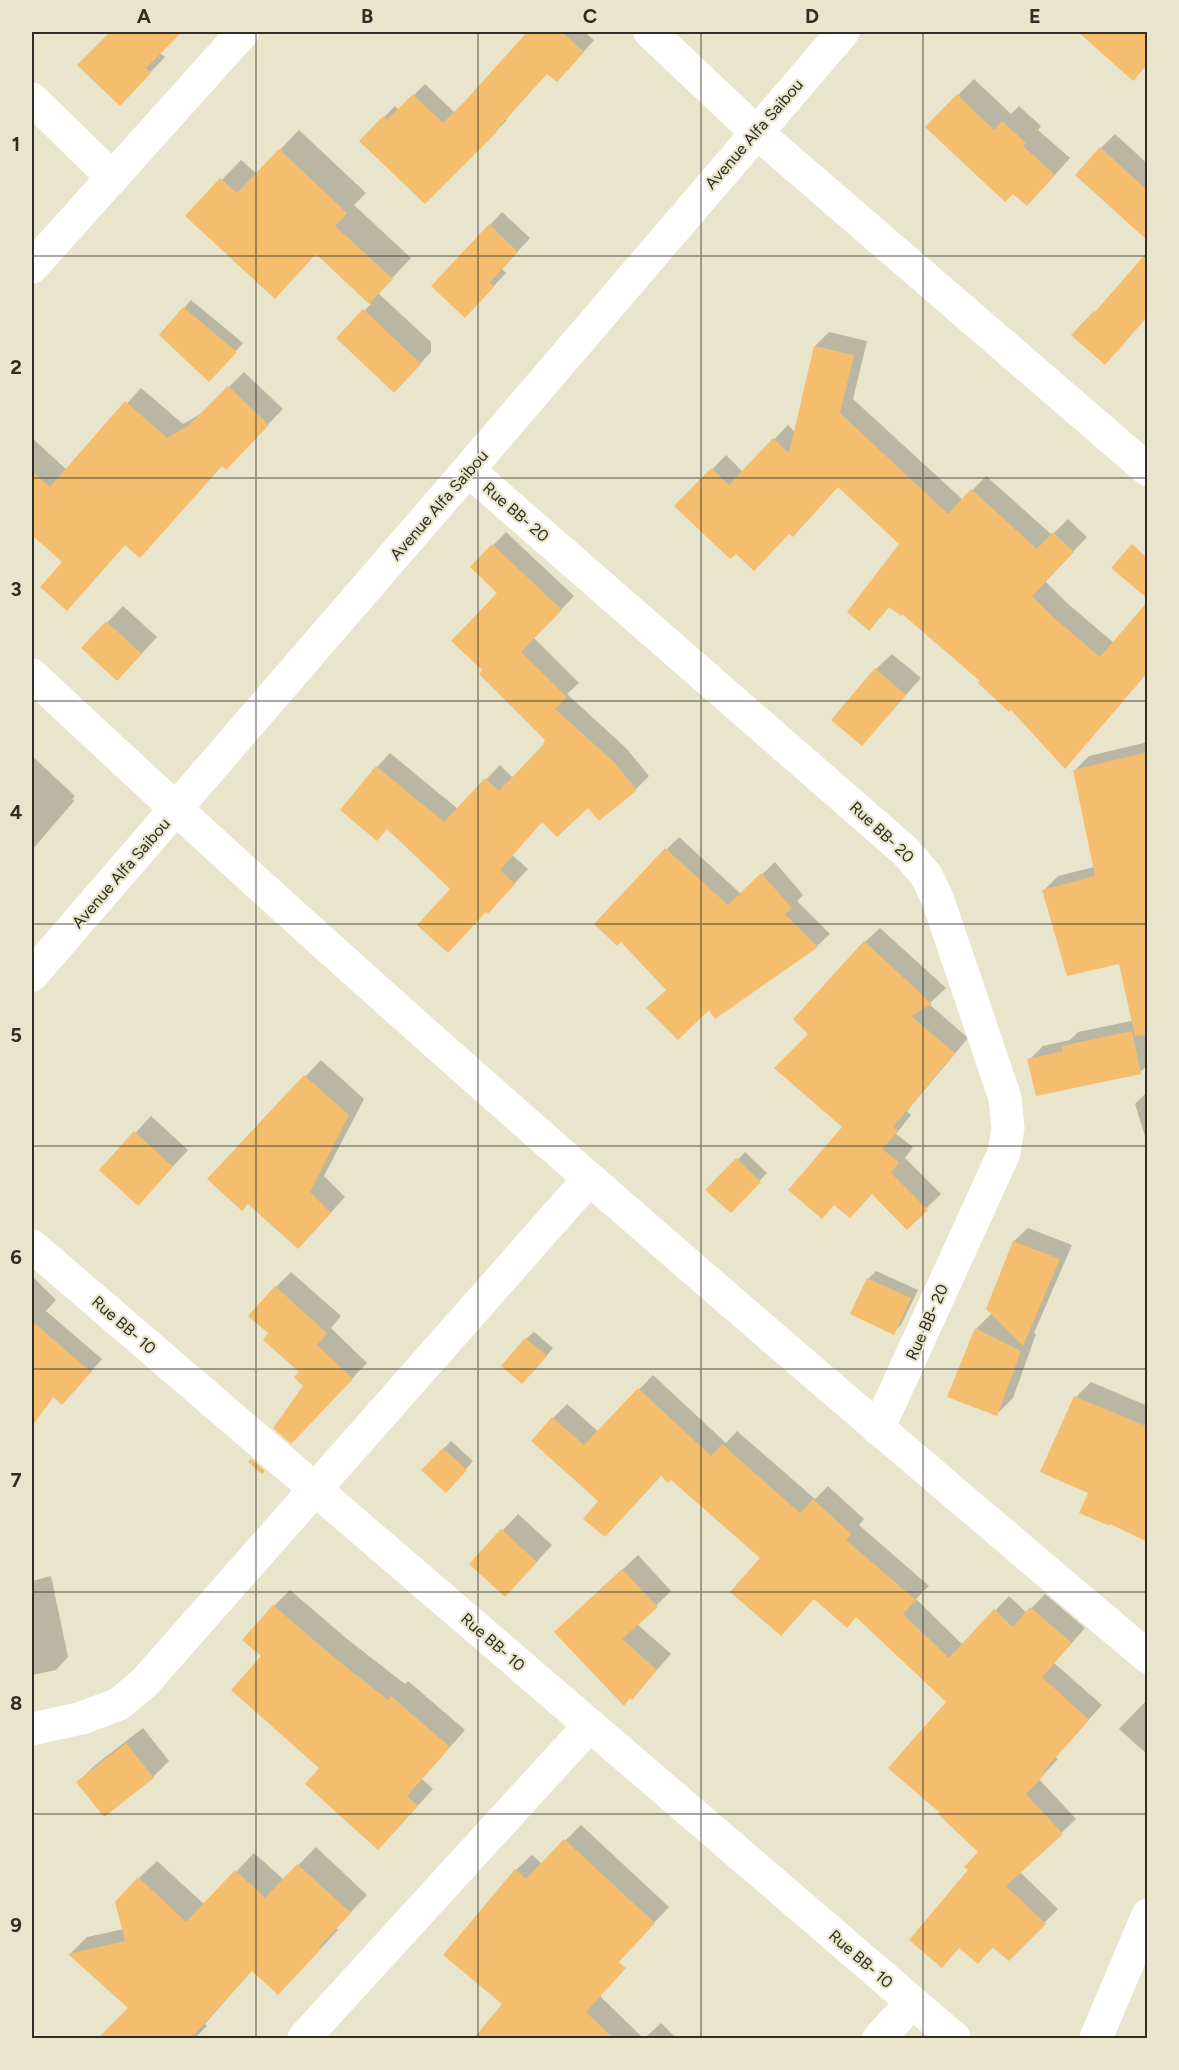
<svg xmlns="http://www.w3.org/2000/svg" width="1179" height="2070" font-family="Figtree,sans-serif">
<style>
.shadow{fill:#0003}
.building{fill:#f4be6e}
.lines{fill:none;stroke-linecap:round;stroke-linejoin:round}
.street{stroke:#fff;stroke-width:33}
.secondary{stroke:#fff;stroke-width:33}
.grid{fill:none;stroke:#2f2d24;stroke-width:1.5;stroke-opacity:0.55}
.labels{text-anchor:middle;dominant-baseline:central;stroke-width:4.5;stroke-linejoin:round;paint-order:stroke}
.street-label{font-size:16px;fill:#2f2d24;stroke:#e8e5cc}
.neatline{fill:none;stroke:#2f2d24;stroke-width:2}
.grid-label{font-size:20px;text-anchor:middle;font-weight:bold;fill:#2f2d24}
</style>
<rect width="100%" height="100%" fill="#e8e5cc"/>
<g class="shadow">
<path d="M112,32H180L160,53L165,57L120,104L80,65Z"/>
<path d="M529,32H584L594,40L568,70L548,72L506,119L507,120L425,202L361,141L395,106L399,110L425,84L455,113Z"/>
<path d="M1095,32H1148V63L1089,39Z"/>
<path d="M974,79L1011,114L1019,106L1041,126L1038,130L1070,158L1043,188L958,95Z"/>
<path d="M299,130L366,193L354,205L411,258L378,293L431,342V352L410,375L338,338L371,304L317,252L187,216L241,160L257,174Z"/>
<path d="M1115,134L1148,164V239L1101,148Z"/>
<path d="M502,212L530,238L502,269L506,273L478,303L490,225Z"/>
<path d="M191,300L243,343L217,373L184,308Z"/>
<path d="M829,332L867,341L853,399L963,500L986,476L1052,535L1068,519L1087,537L1045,581L1067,603L1148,672L1065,767L1011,708L902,612L890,606L869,629L901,544L839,486L790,532L736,552L677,506L726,455L743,472L788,425L795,432L815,346Z"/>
<path d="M244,372L283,409L240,453L222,465L126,543L64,562L32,533V438L67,470L141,388L183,424L204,412Z"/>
<path d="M506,532L574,596L534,638L579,683L567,694L627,749L649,776L636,789L543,821L512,855L528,869L501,898L486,910L452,889L377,767L390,753L458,809L500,765L513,778L546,744L547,740L484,670L499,593L472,567Z"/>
<path d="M123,606L157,637L133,663L83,648Z"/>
<path d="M892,654L921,678L862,744L876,669Z"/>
<path d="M1148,742V1013L1120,963L1044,890L1058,876L1094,867L1075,770L1089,756Z"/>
<path d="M32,756L75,796L72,799L74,801L32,850Z"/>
<path d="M679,837L741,894L775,862L803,895L797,901L830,934L817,946L715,1017L709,1008L668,989L621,940L667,849Z"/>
<path d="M880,928L946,988L929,1004L968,1038L907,1111L911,1115L896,1134L913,1147L905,1158L941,1194L907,1227L873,1192L835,1204L822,1217L844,1127L810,1033L865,942Z"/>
<path d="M1146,1018L1148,1065L1140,1072L1029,1060L1043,1046L1070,1040L1078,1032Z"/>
<path d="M321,1060L364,1099L324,1176L345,1197L313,1232L248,1202L209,1179Z"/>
<path d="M1148,1091V1146L1135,1104Z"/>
<path d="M151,1116L188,1150L153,1188L101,1170Z"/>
<path d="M745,1152L767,1173L731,1211L708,1190Z"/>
<path d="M1028,1228L1072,1245L1034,1333L1036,1334L1013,1398L997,1414L976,1329L992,1313L988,1309L1014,1241Z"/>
<path d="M876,1271L918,1290L901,1325L893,1333L868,1279Z"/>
<path d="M291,1272L341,1316L331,1328L367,1363L306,1426L305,1386L301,1372L270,1333L276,1287Z"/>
<path d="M32,1276L56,1300L46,1311L102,1359L74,1391L54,1396L32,1425Z"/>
<path d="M534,1332L553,1348L530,1375L526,1339Z"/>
<path d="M653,1375L726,1443L737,1431L815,1499L828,1486L864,1519L859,1525L929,1586L916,1599L963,1645L1009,1596L1027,1613L1045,1594L1085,1628L1054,1663L1102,1705L1055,1757L1058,1759L1039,1779L1076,1819L1020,1872L1058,1909L1009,1959L994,1946L978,1962L960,1947L942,1966L970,1870L980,1852L948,1702L857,1615L814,1597L763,1558L671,1478L662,1475L601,1501L553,1418L567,1404L599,1432Z"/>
<path d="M1091,1382L1148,1406V1540L1090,1492L1076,1397Z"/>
<path d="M451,1441L473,1461L454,1483L423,1470Z"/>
<path d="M518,1514L552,1545L521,1579L471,1564Z"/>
<path d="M638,1555L671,1591L637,1624L671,1654L632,1698L571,1618Z"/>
<path d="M51,1576L68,1657L56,1670L32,1675V1581Z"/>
<path d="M290,1590L347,1639L405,1684L408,1681L465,1730L422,1779L433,1789L394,1832L322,1768L263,1656L274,1606Z"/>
<path d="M1148,1699V1755L1119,1729Z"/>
<path d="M143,1728L169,1761L153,1777L78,1782L94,1766Z"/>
<path d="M581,1825L669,1907L613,1966L600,1996L643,2038H560L558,2036L555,2038H547L539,2031L532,2038H499L485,2027L505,2004L516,1870L532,1855L542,1864Z"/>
<path d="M316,1847L367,1895L336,1928L338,1930L296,1975L253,1969L205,2024L207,2026L195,2038H100L130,2007L70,1954L87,1937L124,1929L139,1878L157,1861L205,1905L254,1853L284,1880Z"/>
<path d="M661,2023L676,2038H645Z"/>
</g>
<g class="building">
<path d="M110,32H182L146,68L151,73L120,106L77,65Z"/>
<path d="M527,32H562L584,52L557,82L547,74L496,130L497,132L425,204L359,141L383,116L387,120L413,94L443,123L466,100Z"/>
<path d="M1078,32H1148V64L1133,81Z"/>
<path d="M957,94L994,130L1002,121L1026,143L1023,146L1055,175L1027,206L1013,194L1005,202L925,127Z"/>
<path d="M1100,147L1148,191V241L1075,175Z"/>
<path d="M279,149L347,213L335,226L393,279L369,304L316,254L275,299L185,216L220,178L237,193Z"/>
<path d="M489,224L518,252L490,282L494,287L465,318L431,286Z"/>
<path d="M1148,251V316L1105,365L1071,335L1094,311L1095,312Z"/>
<path d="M183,307L237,352L209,382L159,335Z"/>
<path d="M363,309L421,364L394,393L336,338Z"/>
<path d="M814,346L854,355L840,413L948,514L971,489L1037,549L1053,532L1074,552L1032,596L1053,617L1100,657L1148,601V672L1065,769L1011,710L1009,712L978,683L980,681L902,614L901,616L889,607L869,631L847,612L899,544L838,487L793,537L789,534L754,571L736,554L730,559L674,506L711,468L729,485L773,438L789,453Z"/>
<path d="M228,386L269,425L226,470L222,466L140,558L125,545L67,611L40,587L62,562L32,535V471L50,487L125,401L167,438L188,426Z"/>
<path d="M492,544L562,610L521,652L567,697L555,709L614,762L637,790L599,821L588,808L557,837L542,822L500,870L515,884L488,914L486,912L448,953L417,925L450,889L387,829L377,841L340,810L376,766L444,822L485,778L499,791L544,744L543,743L545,740L479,674L482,670L451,641L497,593L470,567Z"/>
<path d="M1132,544L1145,556L1148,562V599L1111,568Z"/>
<path d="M106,621L142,654L117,681L81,648Z"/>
<path d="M875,668L906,695L862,746L831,720Z"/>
<path d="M1148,752V1035L1135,1036L1119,964L1067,976L1042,890L1095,876L1073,770Z"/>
<path d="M665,848L728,905L761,873L792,908L785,914L818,947L715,1019L709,1010L678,1040L646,1008L666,990L621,942L617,946L594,924Z"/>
<path d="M864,941L932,1004L911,1016L955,1053L893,1127L898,1131L882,1149L899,1162L891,1173L928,1210L907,1230L872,1194L850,1218L834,1205L822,1219L788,1190L842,1127L774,1068L808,1034L793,1019Z"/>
<path d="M1132,1031L1141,1074L1036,1096L1027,1059L1063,1051L1062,1046Z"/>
<path d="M304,1075L349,1115L310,1192L331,1213L298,1249L248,1204L242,1211L207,1179Z"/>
<path d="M134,1131L173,1167L138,1206L99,1170Z"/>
<path d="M736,1158L761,1182L731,1213L705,1190Z"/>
<path d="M1013,1241L1060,1259L1023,1346L986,1309Z"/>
<path d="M867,1278L911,1298L894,1335L850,1314Z"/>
<path d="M275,1286L327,1333L317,1345L353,1379L291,1444L273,1428L303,1386L294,1377L299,1372L263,1340L268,1333L248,1316Z"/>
<path d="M32,1321L91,1372L62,1405L53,1397L32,1426Z"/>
<path d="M975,1328L1021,1351L997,1416L947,1397Z"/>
<path d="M525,1338L547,1356L522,1384L501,1366Z"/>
<path d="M638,1388L711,1456L722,1444L800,1513L813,1499L851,1534L846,1540L916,1600L903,1614L949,1658L994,1609L1013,1627L1030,1607L1072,1643L1042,1677L1089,1720L1043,1772L1045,1774L1026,1794L1063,1834L1006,1886L1046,1924L1009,1961L992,1947L978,1964L959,1948L942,1968L909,1940L968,1870L964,1867L978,1852L938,1814L939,1812L888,1768L946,1702L856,1617L847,1628L814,1599L781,1636L730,1592L760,1558L671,1480L668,1483L661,1476L605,1537L583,1519L598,1501L531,1441L552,1417L584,1445Z"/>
<path d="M1074,1396L1148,1427V1542L1110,1524V1526L1079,1513L1088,1493L1040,1472Z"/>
<path d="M443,1448L467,1470L446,1493L421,1470Z"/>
<path d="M251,1459L265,1471L262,1474L248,1462Z"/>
<path d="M501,1529L537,1562L505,1597L469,1564Z"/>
<path d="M622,1569L658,1607L622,1639L657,1670L632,1700L630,1698L624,1706L554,1632Z"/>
<path d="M273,1605L331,1655L388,1700L391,1696L450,1747L407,1796L418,1806L378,1850L305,1784L319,1768L231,1690L261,1656L242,1640Z"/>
<path d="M126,1743L154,1778L104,1817L76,1782Z"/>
<path d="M564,1839L655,1923L619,1962L626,1968L586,2012L613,2038H474L502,2004L443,1955L515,1869L526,1879Z"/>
<path d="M297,1864L351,1913L319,1947L321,1949L278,1995L252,1971L191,2038H98L128,2008L68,1954L125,1941L115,1902L138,1877L186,1922L235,1870L265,1898Z"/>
</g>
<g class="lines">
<g class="street">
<path d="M32,99L113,178"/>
<path d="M32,267L243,32"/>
<path d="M468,470L905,851L926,875L938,900L1005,1098L1008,1128L1004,1153L878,1429"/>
<path d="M32,675C393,1014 769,1337 1148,1657"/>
<path d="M32,1246L954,2038"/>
<path d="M32,1729L82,1718L119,1704L144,1683L589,1179"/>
<path d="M304,2038L590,1725"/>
<path d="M879,2038L912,2003"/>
</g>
<g class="secondary">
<path d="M650,32L755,131L1148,470"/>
<path d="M32,975L468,470L843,32"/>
<path d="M1096,2038L1148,1915"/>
</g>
</g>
<path class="grid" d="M256,32V2038M478,32V2038M701,32V2038M923,32V2038M32,256H1148M32,478H1148M32,701H1148M32,924H1148M32,1146H1148M32,1369H1148M32,1592H1148M32,1814H1148"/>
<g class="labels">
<g class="street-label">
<text transform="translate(754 134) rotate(-49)">Avenue Alfa Saibou</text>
<text transform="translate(439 505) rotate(-49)">Avenue Alfa Saibou</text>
<text transform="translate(516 512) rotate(41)">Rue BB- 20</text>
<text transform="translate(882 832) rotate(43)">Rue BB- 20</text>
<text transform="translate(121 873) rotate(-49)">Avenue Alfa Saibou</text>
<text transform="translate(927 1322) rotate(-66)">Rue BB- 20</text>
<text transform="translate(124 1325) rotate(41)">Rue BB- 10</text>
<text transform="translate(493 1642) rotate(41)">Rue BB- 10</text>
<text transform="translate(861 1959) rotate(41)">Rue BB- 10</text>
</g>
</g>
<rect width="1179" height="2070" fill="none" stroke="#e8e5cc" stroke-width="66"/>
<rect x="33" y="33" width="1113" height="2004" class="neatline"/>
<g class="grid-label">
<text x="144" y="23">A</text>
<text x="367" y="23">B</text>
<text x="590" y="23">C</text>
<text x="812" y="23">D</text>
<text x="1035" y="23">E</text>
<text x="16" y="151">1</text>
<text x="16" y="374">2</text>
<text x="16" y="596">3</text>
<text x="16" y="819">4</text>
<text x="16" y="1042">5</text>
<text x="16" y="1264">6</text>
<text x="16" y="1487">7</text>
<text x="16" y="1710">8</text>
<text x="16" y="1932">9</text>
</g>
</svg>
